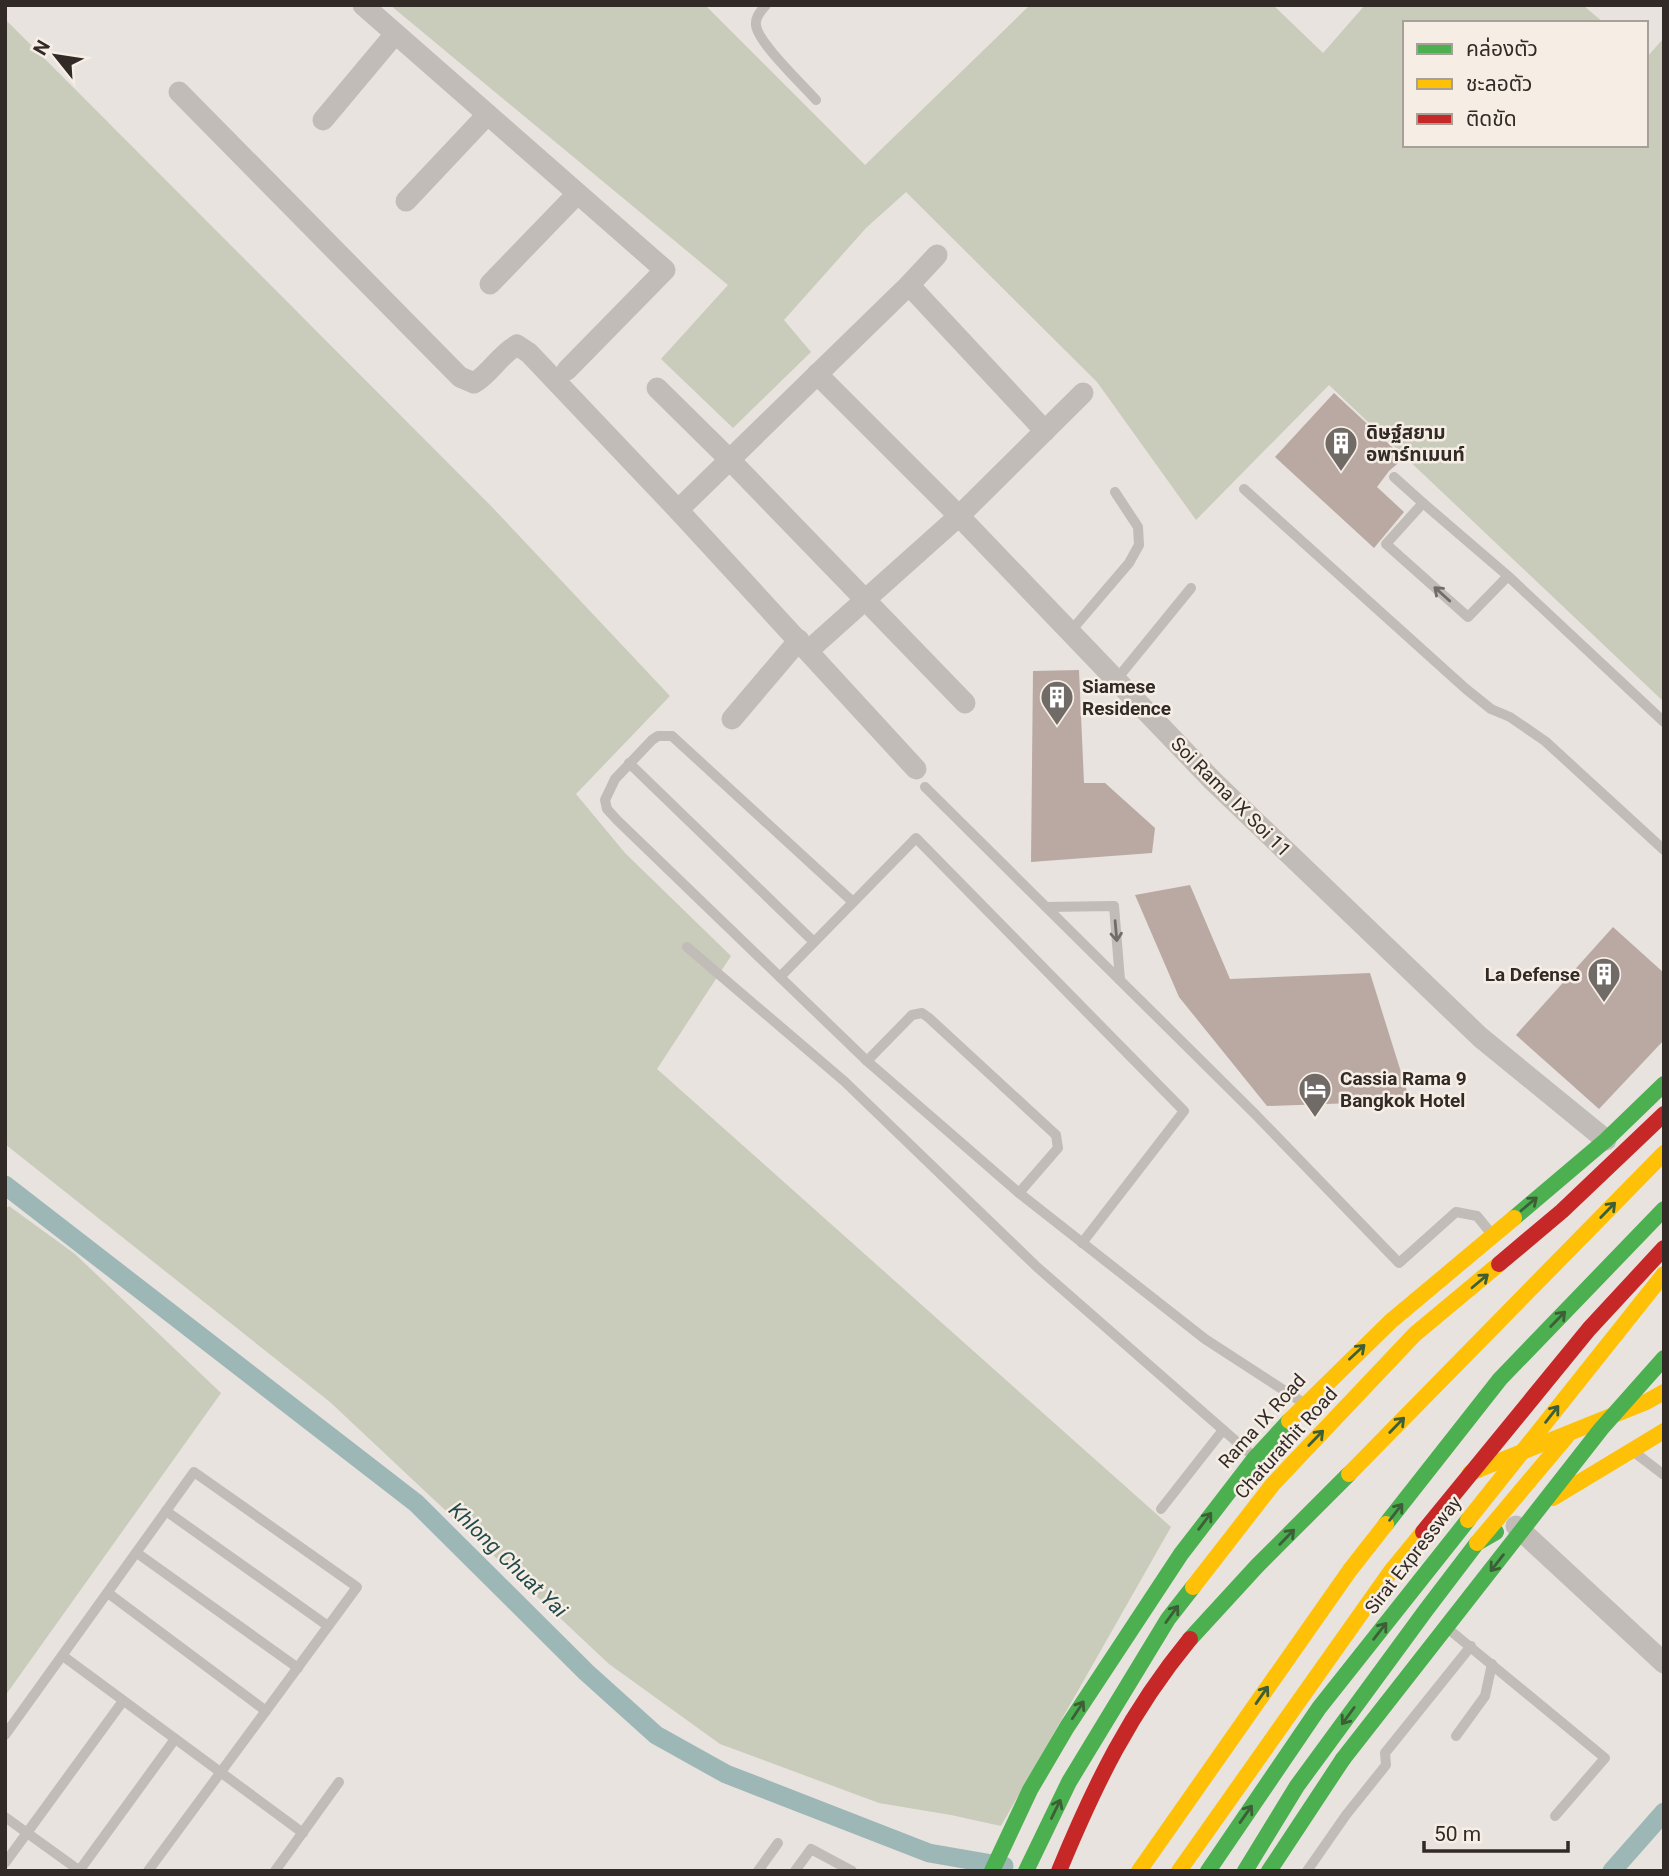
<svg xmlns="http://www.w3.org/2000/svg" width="1669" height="1876" font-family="Roboto,'Noto Sans Thai',sans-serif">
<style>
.green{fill:#c9ccba}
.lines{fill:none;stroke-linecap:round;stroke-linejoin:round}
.canal{stroke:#9db7b7;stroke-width:19}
.building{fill:#b9a9a2}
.lane{stroke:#c1bcb7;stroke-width:10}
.street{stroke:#c1bcb7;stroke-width:21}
.fast{stroke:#4caf50;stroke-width:16}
.slow{stroke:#ffc107;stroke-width:16}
.jam{stroke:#c62828;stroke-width:16}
.fast-bridge{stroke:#4caf50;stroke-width:16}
.slow-bridge{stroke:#ffc107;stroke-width:16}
.jam-bridge{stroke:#c62828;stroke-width:16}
.oneway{stroke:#726c68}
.oneway2{stroke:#3c5f37}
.labels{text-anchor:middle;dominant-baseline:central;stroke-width:5;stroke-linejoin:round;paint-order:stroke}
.poi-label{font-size:19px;font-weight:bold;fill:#312a27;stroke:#f6eee5;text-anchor:start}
.street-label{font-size:19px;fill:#312a27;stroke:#f6eee5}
.water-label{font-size:21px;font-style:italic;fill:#224a4c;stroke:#f6eee5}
</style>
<rect width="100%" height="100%" fill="#e8e3de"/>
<g class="green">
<path d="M390,5H705L865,165L1030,5H1273L1323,53L1365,5H1583L1604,23H1405V145H1646V58L1664,38V702L1329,385L1196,520L1097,382L906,192L866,228L784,320L811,352L733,428L661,359L728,285Z"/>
<path d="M5,19L492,507L670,696L576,794L625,853L731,956L657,1069L1171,1527L1001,1826L951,1815L879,1803L720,1744L609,1664L330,1402L5,1144Z"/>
<path d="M9,1206L75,1254L221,1393L5,1696V1209Z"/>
</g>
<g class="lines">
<g class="canal">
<path d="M5,1185L416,1503L586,1672L656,1735L726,1774L929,1853L1004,1866"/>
<path d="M1612,1871L1664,1812"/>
</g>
</g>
<g class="building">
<path d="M1334,393L1404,458L1389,471L1377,487L1404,512L1374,548L1275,457Z"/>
<path d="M1079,670L1084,783H1105L1155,828L1152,853L1031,862L1033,671Z"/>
<path d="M1190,885L1230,979L1370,973L1410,1101L1267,1106L1179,997L1135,895Z"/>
<path d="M1613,927L1664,973V1040L1599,1109L1516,1035Z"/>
</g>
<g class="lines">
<g class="lane">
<path d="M766,5C761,11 755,17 756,25C757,42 804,86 816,100"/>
<path d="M1394,477L1423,503"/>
<path d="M1244,489L1466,689L1491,709L1510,717L1545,741L1664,850"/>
<path d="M1508,576L1468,617L1386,544L1423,503L1508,576L1664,722"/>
<path d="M1070,632L1129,563L1139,545L1138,527L1115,492"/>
<path d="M1116,680L1191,588"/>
<path d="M629,763L814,942"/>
<path d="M925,787L1254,1113L1399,1263L1456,1212L1477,1216L1490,1232"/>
<path d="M853,902L672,736H658L652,740L615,779L605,800L607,809L617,820L867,1061L1019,1193L1205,1339L1302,1402"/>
<path d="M1046,907L1114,906L1120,980"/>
<path d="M687,947L844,1081L1037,1267L1253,1456"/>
<path d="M780,977L916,838L1184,1111L1082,1243"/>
<path d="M867,1061L912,1015L922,1013L929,1018L1056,1135L1058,1148L1019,1193"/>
<path d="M1634,1452L1664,1475"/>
<path d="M1161,1509L1223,1430"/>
<path d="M166,1511L328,1626"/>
<path d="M137,1553L298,1668"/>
<path d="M108,1593L266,1711"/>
<path d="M1452,1632L1605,1758L1555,1816"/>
<path d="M63,1656L303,1833"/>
<path d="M5,1735L194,1472L357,1587L148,1871"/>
<path d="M1456,1736L1485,1696L1492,1664"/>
<path d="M5,1817L80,1871"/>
<path d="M5,1863L123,1701"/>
<path d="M79,1871L175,1739"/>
<path d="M275,1871L339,1782"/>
<path d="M758,1871L778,1843"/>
<path d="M795,1871L811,1849L852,1871"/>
<path d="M1307,1871L1346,1815L1386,1765L1385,1753L1471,1646"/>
</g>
<g class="street">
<path d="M363,5L665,270L567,370"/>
<path d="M179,92L460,377L474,383C491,373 499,355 517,345L529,353L678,510L916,769"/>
<path d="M323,120L395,34"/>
<path d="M406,201L487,115"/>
<path d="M937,255L909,285L1045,431"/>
<path d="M490,284L577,194"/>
<path d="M817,374L959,516L1213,781L1480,1037L1606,1140"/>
<path d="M657,388L729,459L965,703"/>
<path d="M678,510L909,285"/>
<path d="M809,650L959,516L1083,393"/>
<path d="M732,719L799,640"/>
<path d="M1516,1526L1664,1663"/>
</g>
<g class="fast">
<path d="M1514,1218L1606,1140L1664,1084"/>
<path d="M1386,1524L1500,1379L1664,1209"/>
<path d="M1190,1639L1257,1566L1349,1474"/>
<path d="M992,1871L1030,1790L1067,1727L1181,1554L1255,1458L1289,1421"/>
<path d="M1245,1871L1297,1786L1426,1610L1477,1543L1496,1532"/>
<path d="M1269,1871L1343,1759"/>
</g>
<g class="slow">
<path d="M1289,1421L1391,1321L1514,1218"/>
<path d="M1470,1473L1646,1402L1664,1392"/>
<path d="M1553,1498L1664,1431"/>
<path d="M1477,1543L1567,1436"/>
<path d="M1139,1871L1350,1570L1386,1524"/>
<path d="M1179,1871L1391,1571L1423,1532"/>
</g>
<g class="jam">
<path d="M1423,1532L1589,1329L1664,1248"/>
<path d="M1059,1871C1095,1784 1130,1712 1190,1639"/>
</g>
<g class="fast-bridge">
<path d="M1343,1759L1601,1429L1664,1358"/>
<path d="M1026,1871L1069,1782L1168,1619L1193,1587"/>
<path d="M1208,1871L1319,1708L1468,1520"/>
</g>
<g class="slow-bridge">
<path d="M1349,1474L1664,1153"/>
<path d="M1468,1520L1664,1274"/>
<path d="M1193,1587L1273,1484L1415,1334L1499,1264"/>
</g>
<path class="jam-bridge" d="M1499,1264L1562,1211L1664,1114"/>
</g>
<defs><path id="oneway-shaft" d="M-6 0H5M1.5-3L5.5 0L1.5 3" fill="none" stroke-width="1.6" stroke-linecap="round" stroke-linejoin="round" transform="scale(1.75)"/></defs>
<g class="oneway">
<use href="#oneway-shaft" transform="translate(1442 594) rotate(-138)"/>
<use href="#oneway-shaft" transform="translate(1116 931) rotate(85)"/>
</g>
<g class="oneway2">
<use href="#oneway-shaft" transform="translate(1529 1204) rotate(-40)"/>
<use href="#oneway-shaft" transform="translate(1608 1210) rotate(-46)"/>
<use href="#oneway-shaft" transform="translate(1480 1281) rotate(-40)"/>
<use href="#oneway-shaft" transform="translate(1558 1319) rotate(-46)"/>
<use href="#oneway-shaft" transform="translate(1357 1352) rotate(-43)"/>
<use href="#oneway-shaft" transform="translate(1552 1414) rotate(-52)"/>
<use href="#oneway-shaft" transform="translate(1397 1425) rotate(-46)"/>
<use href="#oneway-shaft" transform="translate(1316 1438) rotate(-46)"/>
<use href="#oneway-shaft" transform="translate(1396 1512) rotate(-52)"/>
<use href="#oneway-shaft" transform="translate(1205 1521) rotate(-53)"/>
<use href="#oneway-shaft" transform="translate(1287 1537) rotate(-46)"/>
<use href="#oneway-shaft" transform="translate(1497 1563) rotate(128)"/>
<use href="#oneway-shaft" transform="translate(1172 1614) rotate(-54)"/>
<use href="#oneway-shaft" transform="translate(1380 1631) rotate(-52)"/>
<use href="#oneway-shaft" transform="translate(1262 1695) rotate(-55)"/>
<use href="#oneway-shaft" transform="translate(1078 1710) rotate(-57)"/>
<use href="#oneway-shaft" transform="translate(1348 1716) rotate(126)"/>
<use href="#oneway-shaft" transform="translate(1056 1809) rotate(-64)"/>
<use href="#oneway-shaft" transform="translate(1246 1814) rotate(-55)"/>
</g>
<defs>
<symbol id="building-pin" viewBox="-11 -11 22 30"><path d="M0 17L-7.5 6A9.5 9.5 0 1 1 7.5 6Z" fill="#716b67" stroke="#f6eee5"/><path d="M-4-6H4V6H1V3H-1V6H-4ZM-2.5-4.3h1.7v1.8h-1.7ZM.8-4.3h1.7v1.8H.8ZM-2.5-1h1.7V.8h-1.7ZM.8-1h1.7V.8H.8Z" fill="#fff"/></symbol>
<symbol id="hotel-pin" viewBox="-11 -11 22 30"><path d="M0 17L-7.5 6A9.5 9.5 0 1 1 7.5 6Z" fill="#716b67" stroke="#f6eee5"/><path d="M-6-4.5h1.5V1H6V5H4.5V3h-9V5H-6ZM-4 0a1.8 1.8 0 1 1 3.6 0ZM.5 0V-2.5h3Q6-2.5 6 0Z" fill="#fff"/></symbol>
</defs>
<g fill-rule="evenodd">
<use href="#building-pin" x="1322" y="424" width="38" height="52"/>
<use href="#building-pin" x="1038" y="678" width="38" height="52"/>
<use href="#building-pin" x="1585" y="955" width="38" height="52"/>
<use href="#hotel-pin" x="1296" y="1070" width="38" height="52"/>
</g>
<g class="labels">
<g class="poi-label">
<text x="1366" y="432">ดิษฐ์สยาม<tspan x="1366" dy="22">อพาร์ทเมนท์</tspan></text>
<text x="1082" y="686">Siamese<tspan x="1082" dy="22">Residence</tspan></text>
<text x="1580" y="974" text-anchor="end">La Defense</text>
<text x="1340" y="1078">Cassia Rama 9<tspan x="1340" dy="22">Bangkok Hotel</tspan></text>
</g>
<g class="street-label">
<text transform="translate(1231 797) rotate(45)">Soi Rama IX Soi 11</text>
<text transform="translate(1262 1421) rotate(-48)">Rama IX Road</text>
<text transform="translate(1286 1443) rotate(-48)">Chaturathit Road</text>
<text transform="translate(1413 1555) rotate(-52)">Sirat Expressway</text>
</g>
<g class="water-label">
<text transform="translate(508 1560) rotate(44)">Khlong Chuat Yai</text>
</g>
</g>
<rect width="1669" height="1876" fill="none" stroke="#312a27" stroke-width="14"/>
<rect x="1403" y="21" width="245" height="126" fill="#f6eee5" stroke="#a7a099" stroke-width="2"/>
<rect x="1417" y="44" width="35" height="10" fill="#4caf50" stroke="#a7a099" stroke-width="2"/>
<text x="1466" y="56" font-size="21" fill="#312a27">คล่องตัว</text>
<rect x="1417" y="79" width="35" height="10" fill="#ffc107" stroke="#a7a099" stroke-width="2"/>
<text x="1466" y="91" font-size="21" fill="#312a27">ชะลอตัว</text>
<rect x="1417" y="114" width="35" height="10" fill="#c62828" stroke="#a7a099" stroke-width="2"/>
<text x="1466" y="126" font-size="21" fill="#312a27">ติดขัด</text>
<g transform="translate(56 56) rotate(300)" stroke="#f6eee5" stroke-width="5" paint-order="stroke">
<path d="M0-5L12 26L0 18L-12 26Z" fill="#312a27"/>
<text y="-10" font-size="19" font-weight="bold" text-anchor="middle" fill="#312a27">N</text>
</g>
<path d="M1424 1841v10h144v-10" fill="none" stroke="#312a27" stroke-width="3.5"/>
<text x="1434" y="1841" font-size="21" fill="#312a27" stroke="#f6eee5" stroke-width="5" paint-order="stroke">50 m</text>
</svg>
